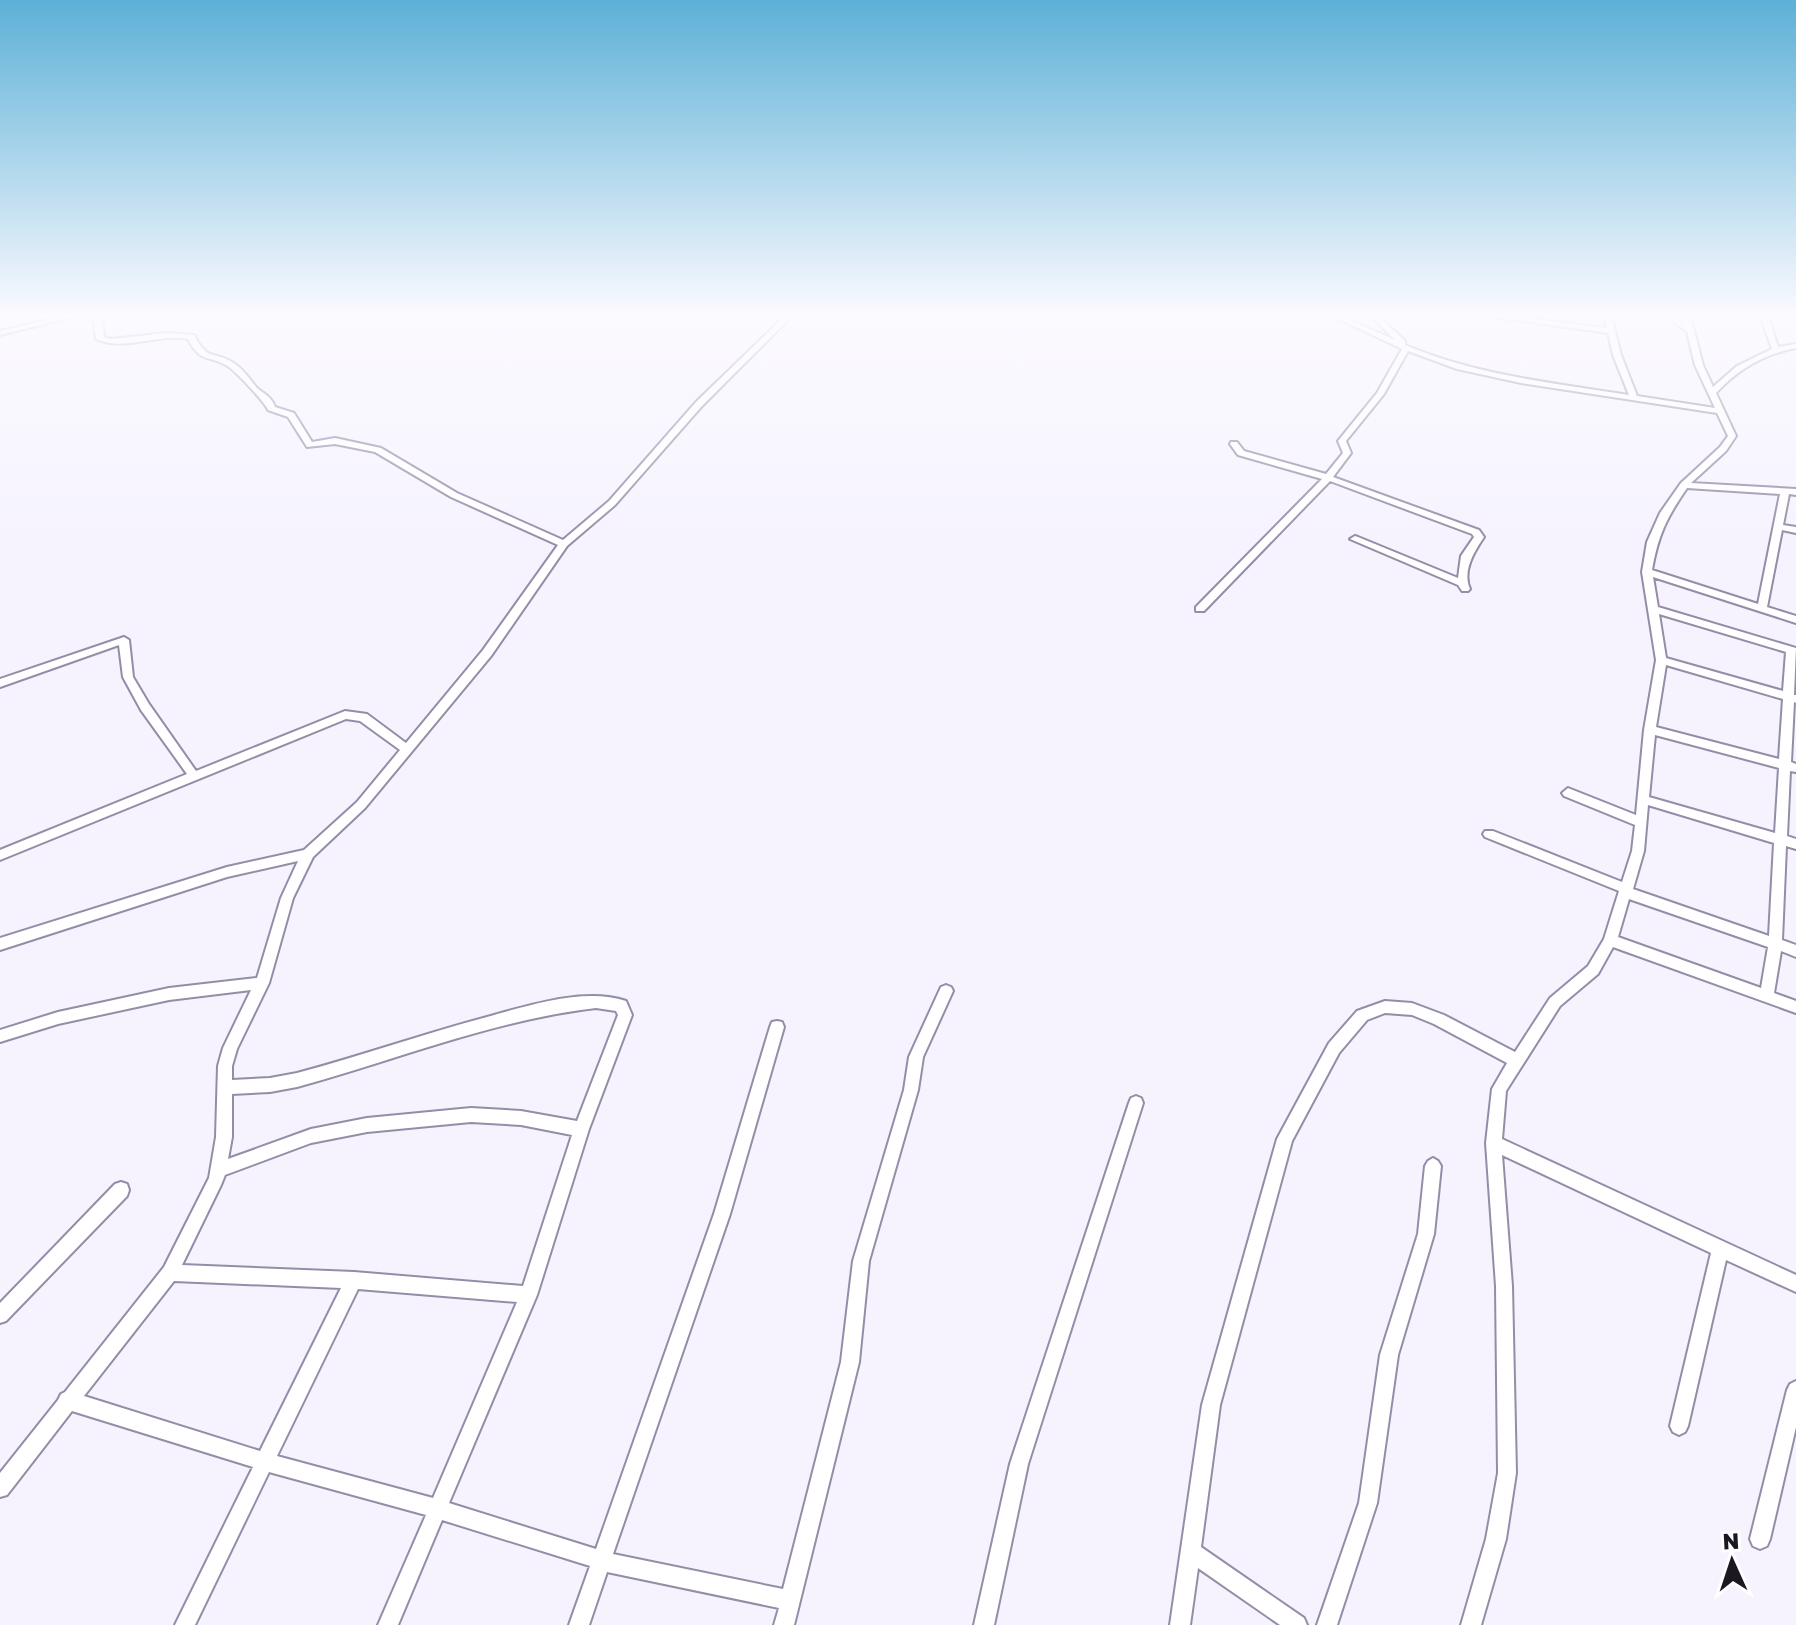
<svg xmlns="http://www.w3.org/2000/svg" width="1796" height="1625" font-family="'Golos Text',sans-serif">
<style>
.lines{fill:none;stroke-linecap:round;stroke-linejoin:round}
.street-casing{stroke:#958ca7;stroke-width:4}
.street{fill:#fff;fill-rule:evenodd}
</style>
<rect width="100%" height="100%" fill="#f6f3fe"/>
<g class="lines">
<defs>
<g id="street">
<path d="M68,315H82L0,335V331Z"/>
<path d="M89,315H96L102,321L104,337L111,339L167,333L194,335C209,364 214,349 235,364C244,370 250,380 257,388C264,394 272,397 275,407L294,413L312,442L335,438L381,448L457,493L563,540L609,501L696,402L786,315H793L702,406L615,505L567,546L491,656L365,808L313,857L293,898L269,983L237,1049L232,1066V1080L270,1078L297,1073C361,1056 423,1034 487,1017C527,1006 585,987 626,1001L632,1015L589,1129L537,1295L449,1503L596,1549L714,1214L770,1027L772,1022L777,1021L782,1022L784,1027L730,1214L613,1554L783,1589L841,1362L853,1261L904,1090L909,1057L941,987L946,985L951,987L953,991L923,1057L918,1090L869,1261L859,1362L794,1625H774L779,1608L607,1572L589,1625H569L590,1566L442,1520L398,1625H378L426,1515L269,1472L195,1625H175L253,1467L72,1411L7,1495L0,1497V1473L58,1400L61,1394L65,1392L164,1267L209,1178L216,1137L218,1066L223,1048L251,990L169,1000L58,1024L0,1042V1030L58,1012L169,988L257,978L281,898L298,861L227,877L0,950V938L227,867L304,850L357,802L400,750L360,721L346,719L0,860V850L187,774L141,710L123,677L119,645L0,687V679L124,637L129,640L133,677L149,704L196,771L345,711L367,714L406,743L483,650L558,545L451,497L375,452L335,444L307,447L288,417L268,410C265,402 237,373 229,367C210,354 201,365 188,339C158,333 124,352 96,339L94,322ZM596,1008L616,1011L618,1015L577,1121L521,1111L471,1108L367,1118L311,1129L228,1159L232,1137V1094L270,1092L297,1087C396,1060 493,1020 596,1008ZM471,1122L521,1125L572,1135L523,1286L354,1272L182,1265L221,1185L225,1175L311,1143L367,1132ZM174,1281L341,1288L260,1451L84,1396ZM358,1289L517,1302L433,1498L277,1456Z"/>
<path d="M1330,315H1339L1395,340L1370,315H1377L1405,341V345C1476,375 1553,383 1629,395L1613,355L1608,333L1479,315H1501L1607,328L1603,315H1611L1621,355L1637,396L1715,408L1695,365L1687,332L1665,315H1673L1685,324L1682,315H1690L1703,365L1713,387L1737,366L1772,349L1760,315H1768L1778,347L1796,344V348C1764,354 1738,369 1716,393L1736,436L1726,451L1691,483L1796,489V495L1789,494L1783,525L1796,527V533L1782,530L1767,607L1796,616V623L1653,577L1658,607L1796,648L1794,695H1796V703L1794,702L1791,762L1796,764V772L1790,771L1787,836L1796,839V849L1786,846L1782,940L1796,945V957L1781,951L1774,993L1796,1001V1013L1613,947L1598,974L1560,1006L1506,1091L1502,1139L1796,1275V1292L1726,1260L1688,1426L1685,1432L1679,1435L1673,1432L1670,1426L1711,1253L1502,1155L1512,1286L1516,1473L1506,1539L1481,1625H1461L1486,1539L1498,1473L1496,1286L1486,1143L1492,1089L1507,1063L1434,1024L1412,1015L1385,1013L1367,1020L1339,1053L1292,1141L1220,1405L1201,1547L1304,1618L1307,1625H1280L1198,1568L1190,1625H1170L1202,1405L1277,1139L1329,1043L1357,1011L1385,1001L1412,1003L1444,1015L1515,1052L1550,998L1588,966L1604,939L1619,891L1485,837L1483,834L1485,831H1493L1622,882L1632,851L1635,825L1564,796L1562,793L1568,788L1636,815L1644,730L1656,660L1642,572L1647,542L1660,513L1681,483L1720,447L1728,436L1717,413L1521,383L1457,369L1408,351L1384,394L1346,441L1351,453L1333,477L1479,530L1484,537C1474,552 1462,571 1470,589L1468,591H1462L1458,585L1350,539L1355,536L1358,537L1458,578L1461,556L1474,537L1472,534L1330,481L1204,611H1196V607L1322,479L1238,455L1230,444L1231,442H1237L1244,451L1326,474L1343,453L1338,441L1377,393L1402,349ZM1687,488L1780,494L1758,604L1652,570C1658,535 1667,517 1687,488ZM1659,614L1786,652L1783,691L1666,658ZM1666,665L1783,699L1779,759L1656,727ZM1655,735L1779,768L1775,833L1649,797ZM1648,805L1774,843L1769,936L1633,889L1644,851ZM1629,899L1768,947L1761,988L1618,937Z"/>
<path d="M1136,1096L1141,1098L1143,1103L1028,1464L994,1625H974L1010,1464L1129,1103L1131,1098Z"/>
<path d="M1433,1158L1438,1161L1441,1166L1434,1234L1398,1355L1377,1503L1337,1625H1317L1359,1503L1380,1355L1418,1234L1425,1166L1428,1161Z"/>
<path d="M121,1182L127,1184L129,1190L127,1196L6,1321L0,1323V1303L115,1184Z"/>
<path d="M1796,1381V1427L1770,1539L1767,1546L1760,1549L1753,1546L1750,1539L1787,1390L1790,1384Z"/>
</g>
</defs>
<use href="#street" class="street-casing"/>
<use href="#street" class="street"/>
</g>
<linearGradient id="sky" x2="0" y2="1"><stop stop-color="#5db0d7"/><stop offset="0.58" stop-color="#fbfaff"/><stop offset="1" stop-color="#fbfaff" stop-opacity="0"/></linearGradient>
<rect width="1796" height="543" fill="url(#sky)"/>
<g transform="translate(1732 1561) rotate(357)" stroke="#ffffff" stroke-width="6" paint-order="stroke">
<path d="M0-6L14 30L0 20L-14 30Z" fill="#1b1822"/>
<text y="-12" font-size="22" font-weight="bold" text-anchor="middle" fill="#1b1822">N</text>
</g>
</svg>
